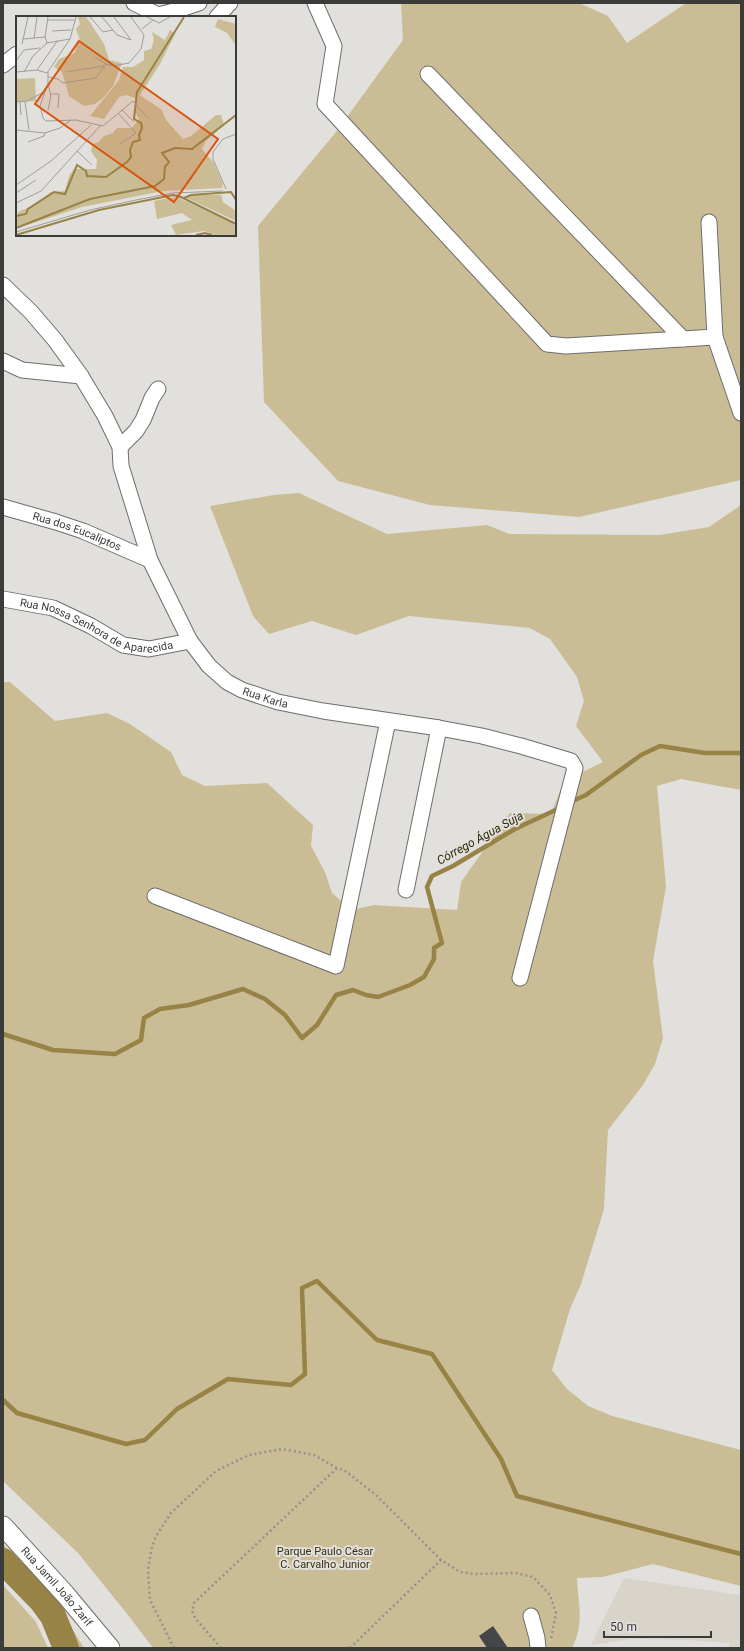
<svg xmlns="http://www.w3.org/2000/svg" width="744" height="1651" font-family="Roboto,sans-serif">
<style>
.built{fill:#d8d4ca}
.green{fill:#cabc94}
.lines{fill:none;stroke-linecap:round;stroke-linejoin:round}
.stream{stroke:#988346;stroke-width:4.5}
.river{stroke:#988346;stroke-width:26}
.building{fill:#444648}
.minor-casing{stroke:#6e6d6a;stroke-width:17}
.major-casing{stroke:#6e6d6a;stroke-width:21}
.path{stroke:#93928f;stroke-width:2.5;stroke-dasharray:2 3;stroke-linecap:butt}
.minor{stroke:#fff;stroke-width:15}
.major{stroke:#fff;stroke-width:19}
.labels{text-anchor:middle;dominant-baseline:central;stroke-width:4;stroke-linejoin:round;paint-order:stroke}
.street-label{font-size:11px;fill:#3b3b3a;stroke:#e1e0dc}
.park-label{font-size:11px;fill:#382f12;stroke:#e1e0dc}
.water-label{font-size:12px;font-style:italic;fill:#32290c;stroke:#e1e0dc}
.inset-river{fill:none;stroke:#988346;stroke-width:2}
.inset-road{fill:none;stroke:#9f9e9b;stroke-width:1}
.view{fill:#d75611;fill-opacity:0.15;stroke:#d75611;stroke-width:2}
.inset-edge{fill:none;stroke:#3b3b3a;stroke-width:2}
</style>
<rect width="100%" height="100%" fill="#e1e0dc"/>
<path class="built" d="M624,1578L741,1595V1648H729V1643L686,1640L631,1639L591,1645Z"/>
<g class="green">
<path d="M401,3H579L608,16L627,43L686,3H741V480L579,517L430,505L338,481L264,402L258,226L336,132L403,40Z"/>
<path d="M299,493L387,534L487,525L509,534L660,535L709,527L741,505V790L681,779L657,786L666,887L653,961L663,1038L655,1064L643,1085L608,1130L604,1209L581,1284L570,1309L552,1370L567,1389L588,1406L612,1416L741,1450V1586L653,1564L603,1577L577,1578C578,1605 585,1622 572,1648H153L128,1615L78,1553L3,1481V682H10L55,721L107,713L130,724L171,752L182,775L205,786L267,783L313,825L311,846L325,872L332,893L351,910L374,905L457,910L461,882L510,813L551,814L564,781L603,762L576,726L584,701L577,677L550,639L530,628L409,616L356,635L312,621L269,634L253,616L210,506L274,495Z"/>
<path d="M3,1544L56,1602L84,1648H70L55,1613L43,1597L3,1554Z"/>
<path d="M3,1585L36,1622L48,1648H3Z"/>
</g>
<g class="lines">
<g class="stream">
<path d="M568,803L586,795L641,755L660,746L705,753H741"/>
<path d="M3,1034L53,1050L115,1054L141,1040L144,1018L160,1009L189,1005L243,989L265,999L285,1015L302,1038L317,1025L336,995L353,990L366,995L378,997L410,985L424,977L434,959V948L442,943L427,887L432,876L453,866L515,829L562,807"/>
<path d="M3,1400L17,1413L126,1444L145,1440L177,1409L228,1379L291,1385L305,1374L302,1288L317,1281L377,1340L432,1354L501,1459L517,1496L741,1554"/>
</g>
<path class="river" d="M3,1561L42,1601L53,1616L66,1648"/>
</g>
<path class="building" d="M493,1626L508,1648H487L479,1636Z"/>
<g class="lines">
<defs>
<g id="minor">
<path d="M134,3L158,15"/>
<path d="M315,3L334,46L325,104L547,344L566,346L715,337L709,222"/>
<path d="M150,17L178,10L199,3"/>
<path d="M217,17L230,3"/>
<path d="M3,65L17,54"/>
<path d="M428,74L683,339"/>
<path id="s1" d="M3,285L31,312L55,340L81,376L105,416L120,447L121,466L150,560L190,641L209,666L227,682L242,690L278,702L323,711L439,728L482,736L521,746L571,761L575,768L520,978"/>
<path d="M715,337L741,413"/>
<path d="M3,361L22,370L81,376"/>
<path d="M120,447L136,431L143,420L152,398L158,389"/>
<path id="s2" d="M3,507L56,522L83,531L150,560"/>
<path id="s3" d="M3,599L53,608L91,626L123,645L149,649L190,641"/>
<path d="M406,890L439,728"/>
<path d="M155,896L336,966L388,721"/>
<path d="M531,1616L537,1638L538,1648"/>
</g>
<g id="major">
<path id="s4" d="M3,1526L65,1594L110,1648"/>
</g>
</defs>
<use href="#minor" class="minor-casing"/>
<use href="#major" class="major-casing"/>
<g class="path">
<path d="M174,1648L150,1600L148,1570L152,1547L156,1536L171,1513L216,1471L249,1455L282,1449L314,1455L337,1468L344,1470L376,1495L441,1560L460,1572L474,1574L515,1573L533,1577L550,1595L556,1613L551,1639"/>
<path d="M221,1648L195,1618L192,1611L194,1603L337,1468"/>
<path d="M350,1648L441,1560"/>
</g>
<use href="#minor" class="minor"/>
<use href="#major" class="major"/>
</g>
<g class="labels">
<g class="street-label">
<text stroke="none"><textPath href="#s2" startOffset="78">Rua dos Eucaliptos</textPath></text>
<text stroke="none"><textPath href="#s3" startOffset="99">Rua Nossa Senhora de Aparecida</textPath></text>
<text stroke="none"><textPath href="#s1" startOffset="506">Rua Karla</textPath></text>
<text stroke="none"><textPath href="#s4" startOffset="81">Rua Jamil João Zarif</textPath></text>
</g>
<g class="park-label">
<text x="325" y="1551">Parque Paulo César<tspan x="325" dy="13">C. Carvalho Junior</tspan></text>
</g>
<g class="water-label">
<text transform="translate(480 838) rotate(-29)">Córrego Água Suja</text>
</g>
</g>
<g transform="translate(16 16)">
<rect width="220" height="220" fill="#e1e0dc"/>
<path d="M62,1H70L73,5L88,28L93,44L106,47L97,70L87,82L79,88L68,90L53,80L46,56L38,51L43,43L59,37L60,29L64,24L60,13L64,8ZM202,3L220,8L219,28L211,17L199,11ZM154,14L159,18L144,48L124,79L146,94L150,104L167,123L175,120L200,99H205L208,109L190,125L186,133L198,147L207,168L206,172L147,175L66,191L11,209L0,210L2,196L16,190L35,176L49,175L53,160L58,153H80L81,144L75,135L77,128L83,126L88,120L97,117L101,112H116L123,103L118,93L120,90L119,82L110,79L103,81L88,103L74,100L103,64L107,51H117L128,44V35L135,33L138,24L136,16L149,24ZM19,62L20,85L0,86V63ZM176,179H205L207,186L220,195V205L171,182ZM152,182H163L217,207L220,211V219H199L188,215L160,219L155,209L176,204L166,197L141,203L138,185Z" fill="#cabc94"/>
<path class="inset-river" d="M168,182L175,179L215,176L220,184M0,200L10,198L12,193L38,176L49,178L61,149L70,155L71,160L90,161L111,146L115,141L114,134L117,126L124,124L123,119L126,112L125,107L118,103L121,76L168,1M0,212L74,183L139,170L148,163L149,151L153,146L146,137L159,132L176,133L220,99M0,219L83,194L157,179L165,181L220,208M180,219L189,217L196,219"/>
<path class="inset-road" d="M74,1L87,16L97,14M86,1L101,19L115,24L98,1M131,1L143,7L154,1M31,4H59M126,13L137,4M36,15L55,14M7,23L29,21M18,23L21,1M31,27L29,21L32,1M6,28L12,1M0,45L8,34L24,32M90,48L97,50L113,47L125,33L128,19L115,1M21,54L42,24M0,56L21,54L31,57L54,23L60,1M8,56L17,40L31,27L54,23M32,56V67L24,90L27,102L30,105L60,104L87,110L117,85L132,102M50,56L88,50M32,61L42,63L47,67L80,62L90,48L79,41M35,78H43L42,92M0,86L11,85L28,76M4,86L5,99M9,86L13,114M32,94L35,80L32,68M106,94L118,106M103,98L120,117L104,128M0,114L29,117L28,120L12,126M29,117L44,112L55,104M61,135L76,149M0,169L35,145L75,109M210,173L197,143V136L207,123L220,118M0,177L20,164M0,187L25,175L84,110M0,216L74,194L120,184L157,177L207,175"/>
<path class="view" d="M63,25L202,123L158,186L19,88Z"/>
<rect width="220" height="220" class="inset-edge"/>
</g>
<rect width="744" height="1651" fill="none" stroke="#3b3b3a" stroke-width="8"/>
<path d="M604 1631v6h107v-6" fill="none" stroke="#3b3b3a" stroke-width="2"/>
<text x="610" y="1631" font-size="12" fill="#3b3b3a" stroke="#e1e0dc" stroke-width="3" paint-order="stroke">50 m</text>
</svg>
